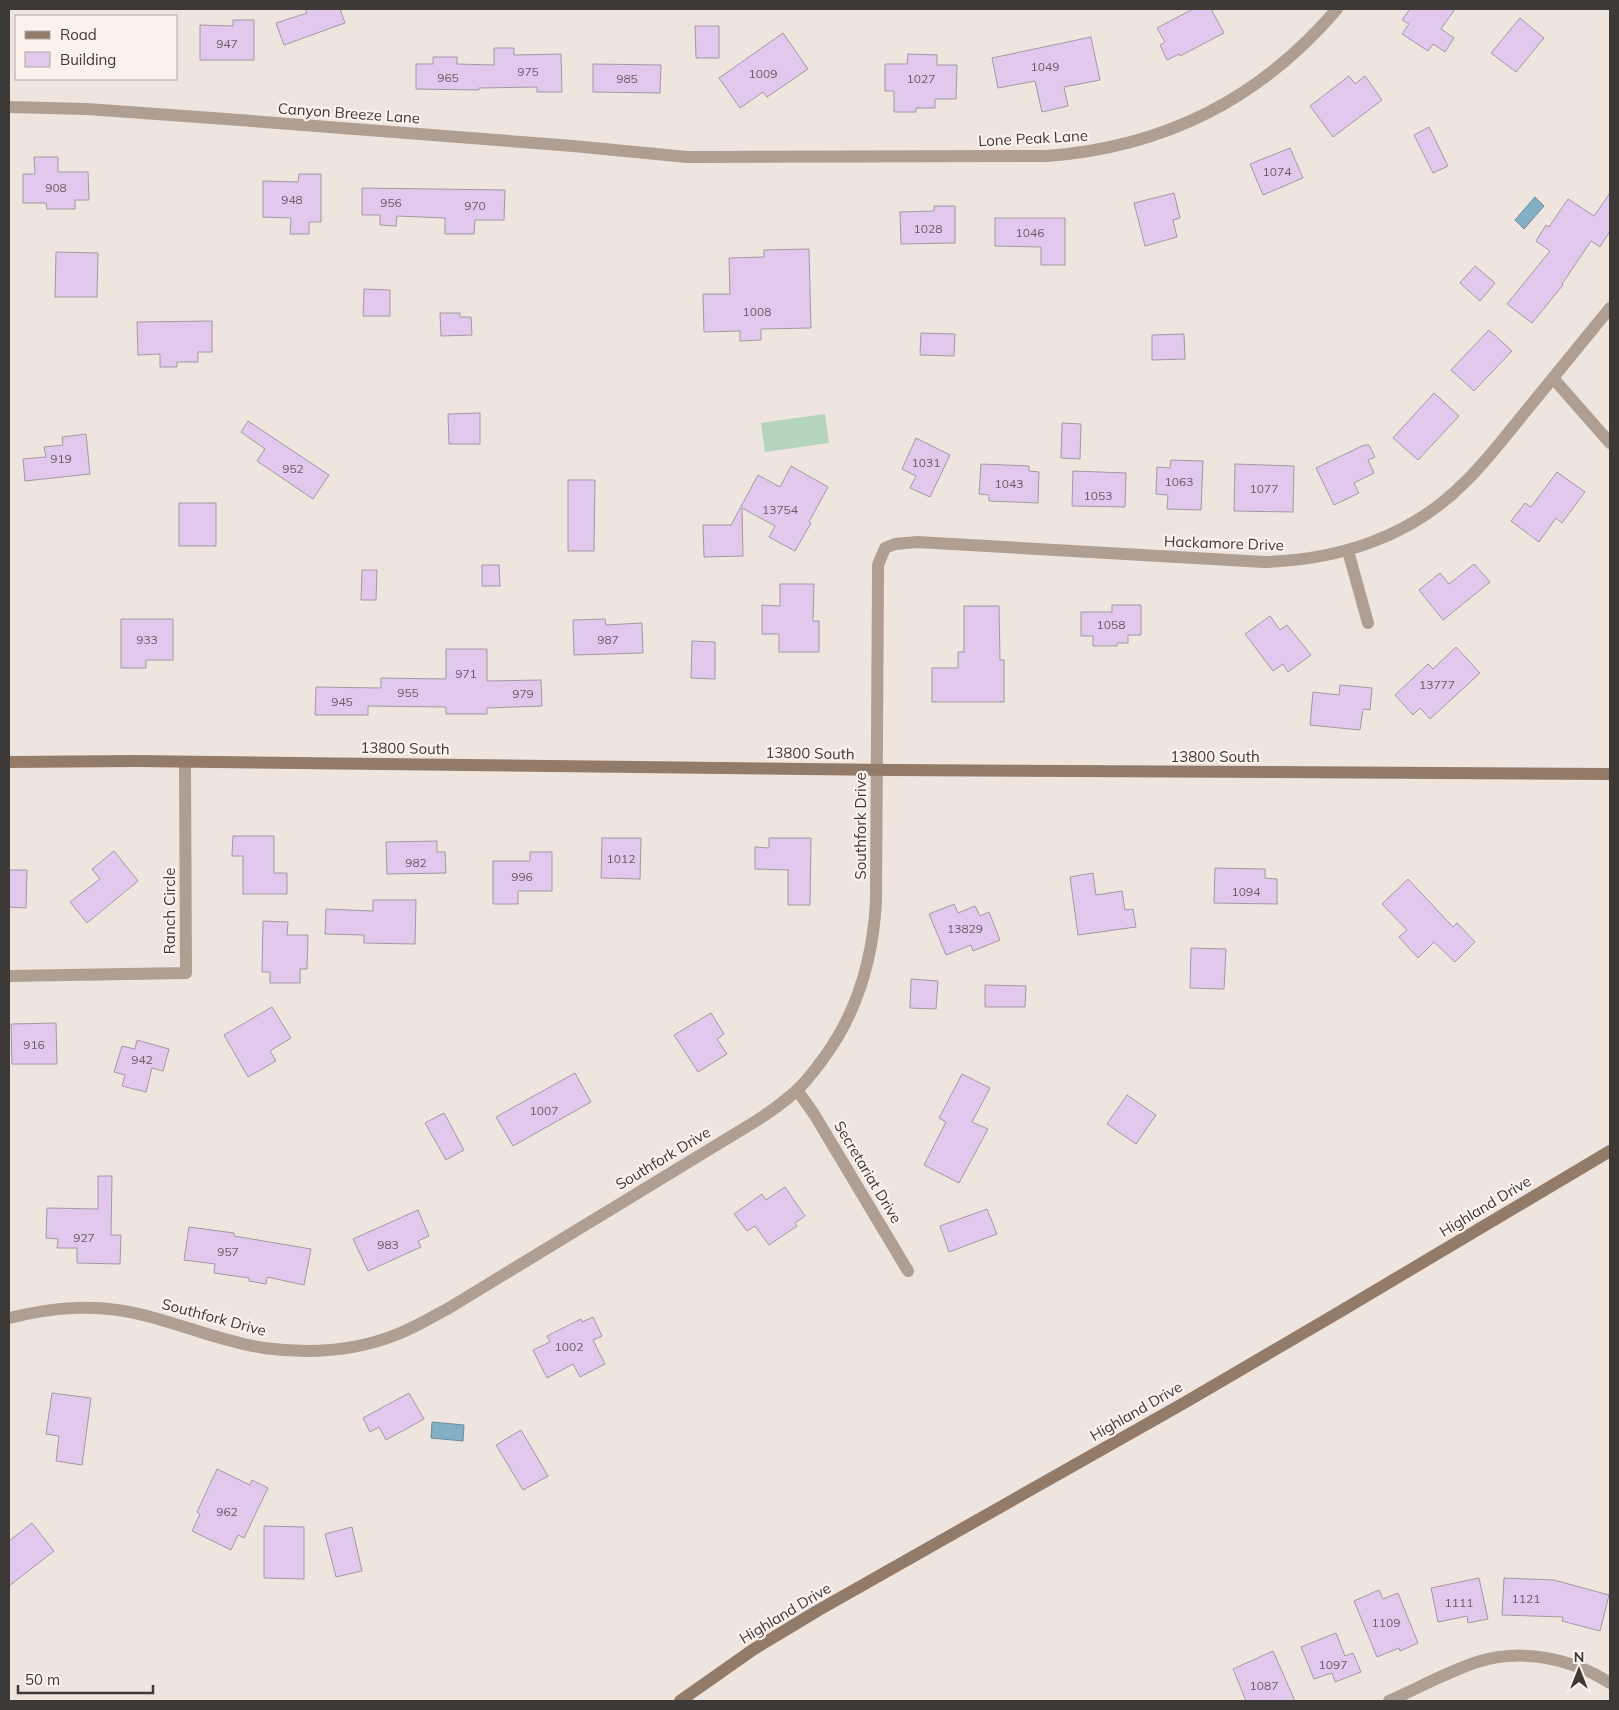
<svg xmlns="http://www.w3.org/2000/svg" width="1619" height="1710" font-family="Mulish,sans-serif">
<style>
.green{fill:#b4d4bc}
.water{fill:#83b0c5;stroke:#6e8c9a}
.building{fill:#e2c8ec;stroke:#9f9aa2}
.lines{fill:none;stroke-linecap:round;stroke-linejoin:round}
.street{stroke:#ae9f92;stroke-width:12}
.secondary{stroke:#927c69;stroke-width:12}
.labels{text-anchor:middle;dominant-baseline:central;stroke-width:4.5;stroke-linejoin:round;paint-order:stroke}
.number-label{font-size:12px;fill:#665d64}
.street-label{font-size:15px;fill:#3d3937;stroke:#fcf2ec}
</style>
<rect width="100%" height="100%" fill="#efe5df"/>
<path class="green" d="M825,414L829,443L765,452L761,423Z"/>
<g class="water">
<path d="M1535,197L1544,206L1524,229L1515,220Z"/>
<path d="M432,1422L464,1425L463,1441L431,1438Z"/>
</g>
<g class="building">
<path d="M305,9H340L345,23L284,45L276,23L307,13Z"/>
<path d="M1193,9H1211L1224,33L1180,56L1179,54L1167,60L1160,45L1165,42L1157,28Z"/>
<path d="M1410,9H1455L1441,29L1454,38L1445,52L1433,44L1428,51L1402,34L1409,24L1402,20Z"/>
<path d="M1520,18L1544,38L1516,72L1491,53Z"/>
<path d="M233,20H254V60H200V25L233,26Z"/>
<path d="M695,26H719V58H696Z"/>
<path d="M783,33L808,69L767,97L763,92L740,108L719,78Z"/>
<path d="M1091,37L1100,80L1064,87L1068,106L1042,112L1035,81L998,88L992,58Z"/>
<path d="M494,48H514V55L561,54L562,92H537V87L479,88V90L416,89V64H433V57H457V64L494,65Z"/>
<path d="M908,54L937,55V65H957L956,99H935V108H916V112H894V91H885V64H907Z"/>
<path d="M593,64L661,65L660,93L593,92Z"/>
<path d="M1349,76L1355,84L1365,76L1382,100L1333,137L1310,106Z"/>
<path d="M1429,127L1448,166L1433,173L1414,135Z"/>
<path d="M1290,148L1303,178L1263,195L1250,164Z"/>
<path d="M34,157H58V172H88L89,200H75V209H47L46,203H23V174H35Z"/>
<path d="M299,174H321V222H309V234H290L291,218L263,217V181L298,182Z"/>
<path d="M362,188L505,190L504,220H475L474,234H445V218L397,216L396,226L380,225V215H362Z"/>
<path d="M1174,193L1180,218L1173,220L1177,237L1145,246L1134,203Z"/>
<path d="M1610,193V231L1600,247L1591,241L1562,284L1563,285L1532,323L1507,304L1550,251L1536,241L1546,225L1549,227L1568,199L1594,216Z"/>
<path d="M934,206H955V243L901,244L900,212L934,211Z"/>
<path d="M995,218H1065V265H1041V247L995,246Z"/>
<path d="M809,249L811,328L761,329V340L740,341V331L704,332L703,294H730L729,258L764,257V250Z"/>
<path d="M56,252L98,253L97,297H55Z"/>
<path d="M1475,266L1495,283L1480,301L1460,283Z"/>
<path d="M364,289L390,290V316H363Z"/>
<path d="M440,313H460V317H471L472,335L441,336Z"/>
<path d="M212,321V352H198V362H177V367H160V354L138,355L137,322Z"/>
<path d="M1489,330L1512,351L1474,391L1451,370Z"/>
<path d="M921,333L955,334L954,356L920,355Z"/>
<path d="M1184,334L1185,359L1152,360V335Z"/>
<path d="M1434,393L1459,416L1418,460L1393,438Z"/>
<path d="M480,413V444H449L448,414Z"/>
<path d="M248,421L329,475L313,499L257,461L265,449L241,432Z"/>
<path d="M1062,423L1081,424L1080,459L1061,458Z"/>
<path d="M86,434L90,474L25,481L23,459L46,457L44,447L63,445L62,437Z"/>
<path d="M916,438L950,455L930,497L910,488L916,476L902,469Z"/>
<path d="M1364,445H1369L1375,457L1368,460L1374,473L1354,483L1359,493L1334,505L1316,468Z"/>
<path d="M1171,460L1203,461L1201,510L1167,509L1168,495L1156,494L1157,467L1170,468Z"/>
<path d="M981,464L1029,466V471L1039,472L1038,503L989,501V495L979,494Z"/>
<path d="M1235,464L1294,466L1293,512L1234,511Z"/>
<path d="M791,466L828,487L809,522L811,523L795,551L769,537L775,526L742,508L743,556L704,557L703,525H731L758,475L780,487Z"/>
<path d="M1073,471L1126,473L1125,507L1072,506Z"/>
<path d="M1557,472L1585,492L1562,523L1556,518L1539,542L1511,521L1525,503L1531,507Z"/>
<path d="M568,480H595L594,551H568Z"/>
<rect x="179" y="503" width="37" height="43"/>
<path d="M1474,564L1490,582L1443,620L1419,590L1440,573L1449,584Z"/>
<path d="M482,565H499L500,586H482Z"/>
<path d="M362,570H377L376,600H361Z"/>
<path d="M780,584H814L813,621H819V652H779V634H762V605L780,606Z"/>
<path d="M1112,605H1141V635H1128V643H1117V646H1093V636H1081V612H1112Z"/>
<path d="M964,606H999L1000,660H1004V702H932V668H958V652H964Z"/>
<path d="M1270,616L1280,630L1287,625L1311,655L1288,672L1283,664L1273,671L1245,634Z"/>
<path d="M121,619H173V660H146V668H121Z"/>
<path d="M605,619L606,625L642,623L643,653L574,655L573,620Z"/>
<path d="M692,641L715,642V679L691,678Z"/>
<path d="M1456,647L1480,673L1430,719L1420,708L1413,715L1395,695L1428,664L1433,669Z"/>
<path d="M446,649H487V681L541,680L542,706L487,708V714H446V707L368,706V715H315L316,687L381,688V678L446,679Z"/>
<path d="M1340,685L1372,688L1370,710L1363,709L1360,730L1310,725L1313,692L1339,695Z"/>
<path d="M233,836H274V873H287V894H243V856H232Z"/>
<path d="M602,838H641L640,879L601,878Z"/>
<path d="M769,838H811L810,905H788V870L755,869V847L769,848Z"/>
<path d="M437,841V852H445L446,873L387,874L386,842Z"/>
<path d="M114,851L138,881L87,923L70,902L100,879L92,869Z"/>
<path d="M530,852H552V891H518V904H493V861H530Z"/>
<path d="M1215,868L1265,869V878L1277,879V904L1214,903Z"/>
<path d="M9,870H27L26,908L9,907Z"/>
<path d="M1093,873L1096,895L1122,891L1125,910L1133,909L1136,927L1078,935L1070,877Z"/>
<path d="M1408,879L1453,927L1457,923L1475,942L1455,962L1434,942L1418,958L1399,937L1407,930L1382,904Z"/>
<path d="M373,900H416L415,944L364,943V935L325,934L326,909L373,911Z"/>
<path d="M954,904L958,913L975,906L980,916L989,912L1000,940L973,951L971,945L946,955L929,914Z"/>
<path d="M263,921L288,922L287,935H308L307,969H300V983H270V972H262Z"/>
<path d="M1191,948L1226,949L1224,989L1190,988Z"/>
<path d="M911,979L938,981L936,1009L910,1008Z"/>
<path d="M985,985L1026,986L1025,1007H985Z"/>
<path d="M272,1007L291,1038L270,1051L276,1061L248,1077L224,1035Z"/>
<path d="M711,1013L724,1034L717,1039L727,1054L698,1072L674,1035Z"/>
<path d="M56,1023L57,1064H12L11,1024Z"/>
<path d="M137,1040L169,1049L163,1071L152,1068L146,1092L122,1086L125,1075L114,1072L122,1046L135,1049Z"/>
<path d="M575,1073L591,1102L513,1146L496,1117Z"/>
<path d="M962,1074L990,1088L972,1122L988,1129L959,1183L924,1165L946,1122L939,1118Z"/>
<path d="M1127,1095L1156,1115L1136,1144L1107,1124Z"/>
<path d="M444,1113L464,1150L446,1160L425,1123Z"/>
<path d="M98,1176H112L111,1235H121L120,1264L77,1263V1248H57L58,1239L46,1238L47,1208L98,1209Z"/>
<path d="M785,1187L805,1216L795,1223L797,1226L769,1245L755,1226L747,1231L734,1214L762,1194L766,1200Z"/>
<path d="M987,1209L997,1234L949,1252L940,1226Z"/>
<path d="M418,1210L429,1236L418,1241L421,1247L368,1271L353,1239Z"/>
<path d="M189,1227L234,1233V1236L311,1249L304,1285L267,1277L266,1284L249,1281V1278L214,1273L215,1264L184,1260Z"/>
<path d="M593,1317L602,1336L593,1340L605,1364L580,1377L573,1364L547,1378L533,1350L550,1342L547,1336L581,1319L582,1322Z"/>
<path d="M52,1393L91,1398L82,1465L56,1461L59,1436L46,1434Z"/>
<path d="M409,1393L424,1419L386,1440L379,1427L370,1432L363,1418Z"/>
<path d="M521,1430L548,1476L523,1490L496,1445Z"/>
<path d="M217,1469L250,1485L252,1480L268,1488L244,1538L238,1535L231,1550L192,1531L200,1514L197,1512Z"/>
<path d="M32,1523L54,1551L9,1586V1541Z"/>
<path d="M264,1526L304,1527V1579L264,1578Z"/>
<path d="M352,1527L362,1571L336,1577L325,1534Z"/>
<path d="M1479,1578L1488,1619L1468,1623L1467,1616L1438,1622L1431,1588Z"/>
<path d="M1504,1578L1554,1580L1609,1595L1600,1631L1562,1621L1563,1617L1502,1615Z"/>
<path d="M1379,1590L1383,1599L1398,1593L1418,1643L1400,1651L1399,1648L1377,1657L1354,1601Z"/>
<path d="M1336,1633L1345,1656L1353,1653L1361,1672L1335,1682L1332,1673L1314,1679L1301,1647Z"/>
<path d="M1273,1651L1295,1701H1246L1233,1669Z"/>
</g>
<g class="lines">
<g class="street">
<path d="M9,107L87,109L226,119L573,146L687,157L1047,156C1165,147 1260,99 1337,9"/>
<path d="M1553,378L1610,443"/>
<path d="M1348,551L1368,623"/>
<path d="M9,976L186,973L185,762"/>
<path d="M797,1090L814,1114L908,1271"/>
<path d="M9,1318C54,1307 98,1303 143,1315C184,1325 223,1342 264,1348C308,1354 356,1351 398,1334C416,1327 432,1317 449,1308L756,1121C770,1112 784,1102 796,1091C806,1082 815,1070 823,1059C858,1012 873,958 876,901L878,576V565L885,548L895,544L917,542L1264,562C1338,560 1411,537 1464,483C1487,461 1506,435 1526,411C1554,377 1582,342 1610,308"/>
<path d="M1389,1701C1418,1688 1447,1672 1477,1662C1522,1648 1571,1658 1610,1683"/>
</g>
<g class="secondary">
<path d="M9,762L135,761L892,770L1610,774"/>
<path d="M680,1701L754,1649L817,1611L1184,1403L1336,1314L1610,1151"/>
</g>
</g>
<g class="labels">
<g class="number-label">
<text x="227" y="43">947</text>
<text x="1045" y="66">1049</text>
<text x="528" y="71">975</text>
<text x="763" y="73">1009</text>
<text x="448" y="77">965</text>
<text x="627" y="78">985</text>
<text x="921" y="78">1027</text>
<text x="1277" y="171">1074</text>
<text x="56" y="187">908</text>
<text x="292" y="199">948</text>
<text x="391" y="202">956</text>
<text x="475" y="205">970</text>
<text x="928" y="228">1028</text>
<text x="1030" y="232">1046</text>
<text x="757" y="311">1008</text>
<text x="61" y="458">919</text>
<text x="926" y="462">1031</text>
<text x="293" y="468">952</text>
<text x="1179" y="481">1063</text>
<text x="1009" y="483">1043</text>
<text x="1264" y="488">1077</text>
<text x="1098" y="495">1053</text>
<text x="780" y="509">13754</text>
<text x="1111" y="624">1058</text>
<text x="147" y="639">933</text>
<text x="608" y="639">987</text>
<text x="466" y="673">971</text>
<text x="1437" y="684">13777</text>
<text x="408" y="692">955</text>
<text x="523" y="693">979</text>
<text x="342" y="701">945</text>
<text x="621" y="858">1012</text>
<text x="416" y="862">982</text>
<text x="522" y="876">996</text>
<text x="1246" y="891">1094</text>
<text x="965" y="928">13829</text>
<text x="34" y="1044">916</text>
<text x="142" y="1059">942</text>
<text x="544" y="1110">1007</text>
<text x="84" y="1237">927</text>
<text x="388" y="1244">983</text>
<text x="228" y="1251">957</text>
<text x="569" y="1346">1002</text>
<text x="227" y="1511">962</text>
<text x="1526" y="1598">1121</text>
<text x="1459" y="1602">1111</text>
<text x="1386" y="1622">1109</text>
<text x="1333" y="1664">1097</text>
<text x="1264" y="1685">1087</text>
</g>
<g class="street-label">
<text transform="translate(349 113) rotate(4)">Canyon Breeze Lane</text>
<text transform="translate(1033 138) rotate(-3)">Lone Peak Lane</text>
<text transform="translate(1224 543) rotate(2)">Hackamore Drive</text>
<text transform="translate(405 748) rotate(1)">13800 South</text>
<text transform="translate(810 753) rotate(1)">13800 South</text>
<text x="1215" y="756">13800 South</text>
<text transform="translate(860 826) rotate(-90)">Southfork Drive</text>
<text transform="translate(169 911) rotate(-90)">Ranch Circle</text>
<text transform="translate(663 1158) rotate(-31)">Southfork Drive</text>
<text transform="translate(868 1172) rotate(59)">Secretariat Drive</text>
<text transform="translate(1485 1206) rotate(-31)">Highland Drive</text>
<text transform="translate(214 1317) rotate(15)">Southfork Drive</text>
<text transform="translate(1136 1411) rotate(-30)">Highland Drive</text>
<text transform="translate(785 1613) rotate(-31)">Highland Drive</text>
</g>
</g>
<rect width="1619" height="1710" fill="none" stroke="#3d3937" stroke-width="20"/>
<rect x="15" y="15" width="162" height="65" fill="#fcf2ec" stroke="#b0a8a4"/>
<rect x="25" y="31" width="25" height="8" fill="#927c69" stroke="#b0a8a4"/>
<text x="60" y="40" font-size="15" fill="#3d3937">Road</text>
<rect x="25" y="52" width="25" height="15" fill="#e2c8ec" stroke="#b0a8a4"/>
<text x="60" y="65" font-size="15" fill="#3d3937">Building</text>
<g transform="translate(1579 1670)" stroke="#fcf2ec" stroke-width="4" paint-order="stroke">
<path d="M0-4L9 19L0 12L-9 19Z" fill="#3d3937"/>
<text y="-8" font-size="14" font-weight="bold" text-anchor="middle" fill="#3d3937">N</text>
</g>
<path d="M18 1685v8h135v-8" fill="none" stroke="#3d3937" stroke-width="2.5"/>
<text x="25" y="1685" font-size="15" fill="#3d3937" stroke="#fcf2ec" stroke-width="4" paint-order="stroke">50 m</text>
</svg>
